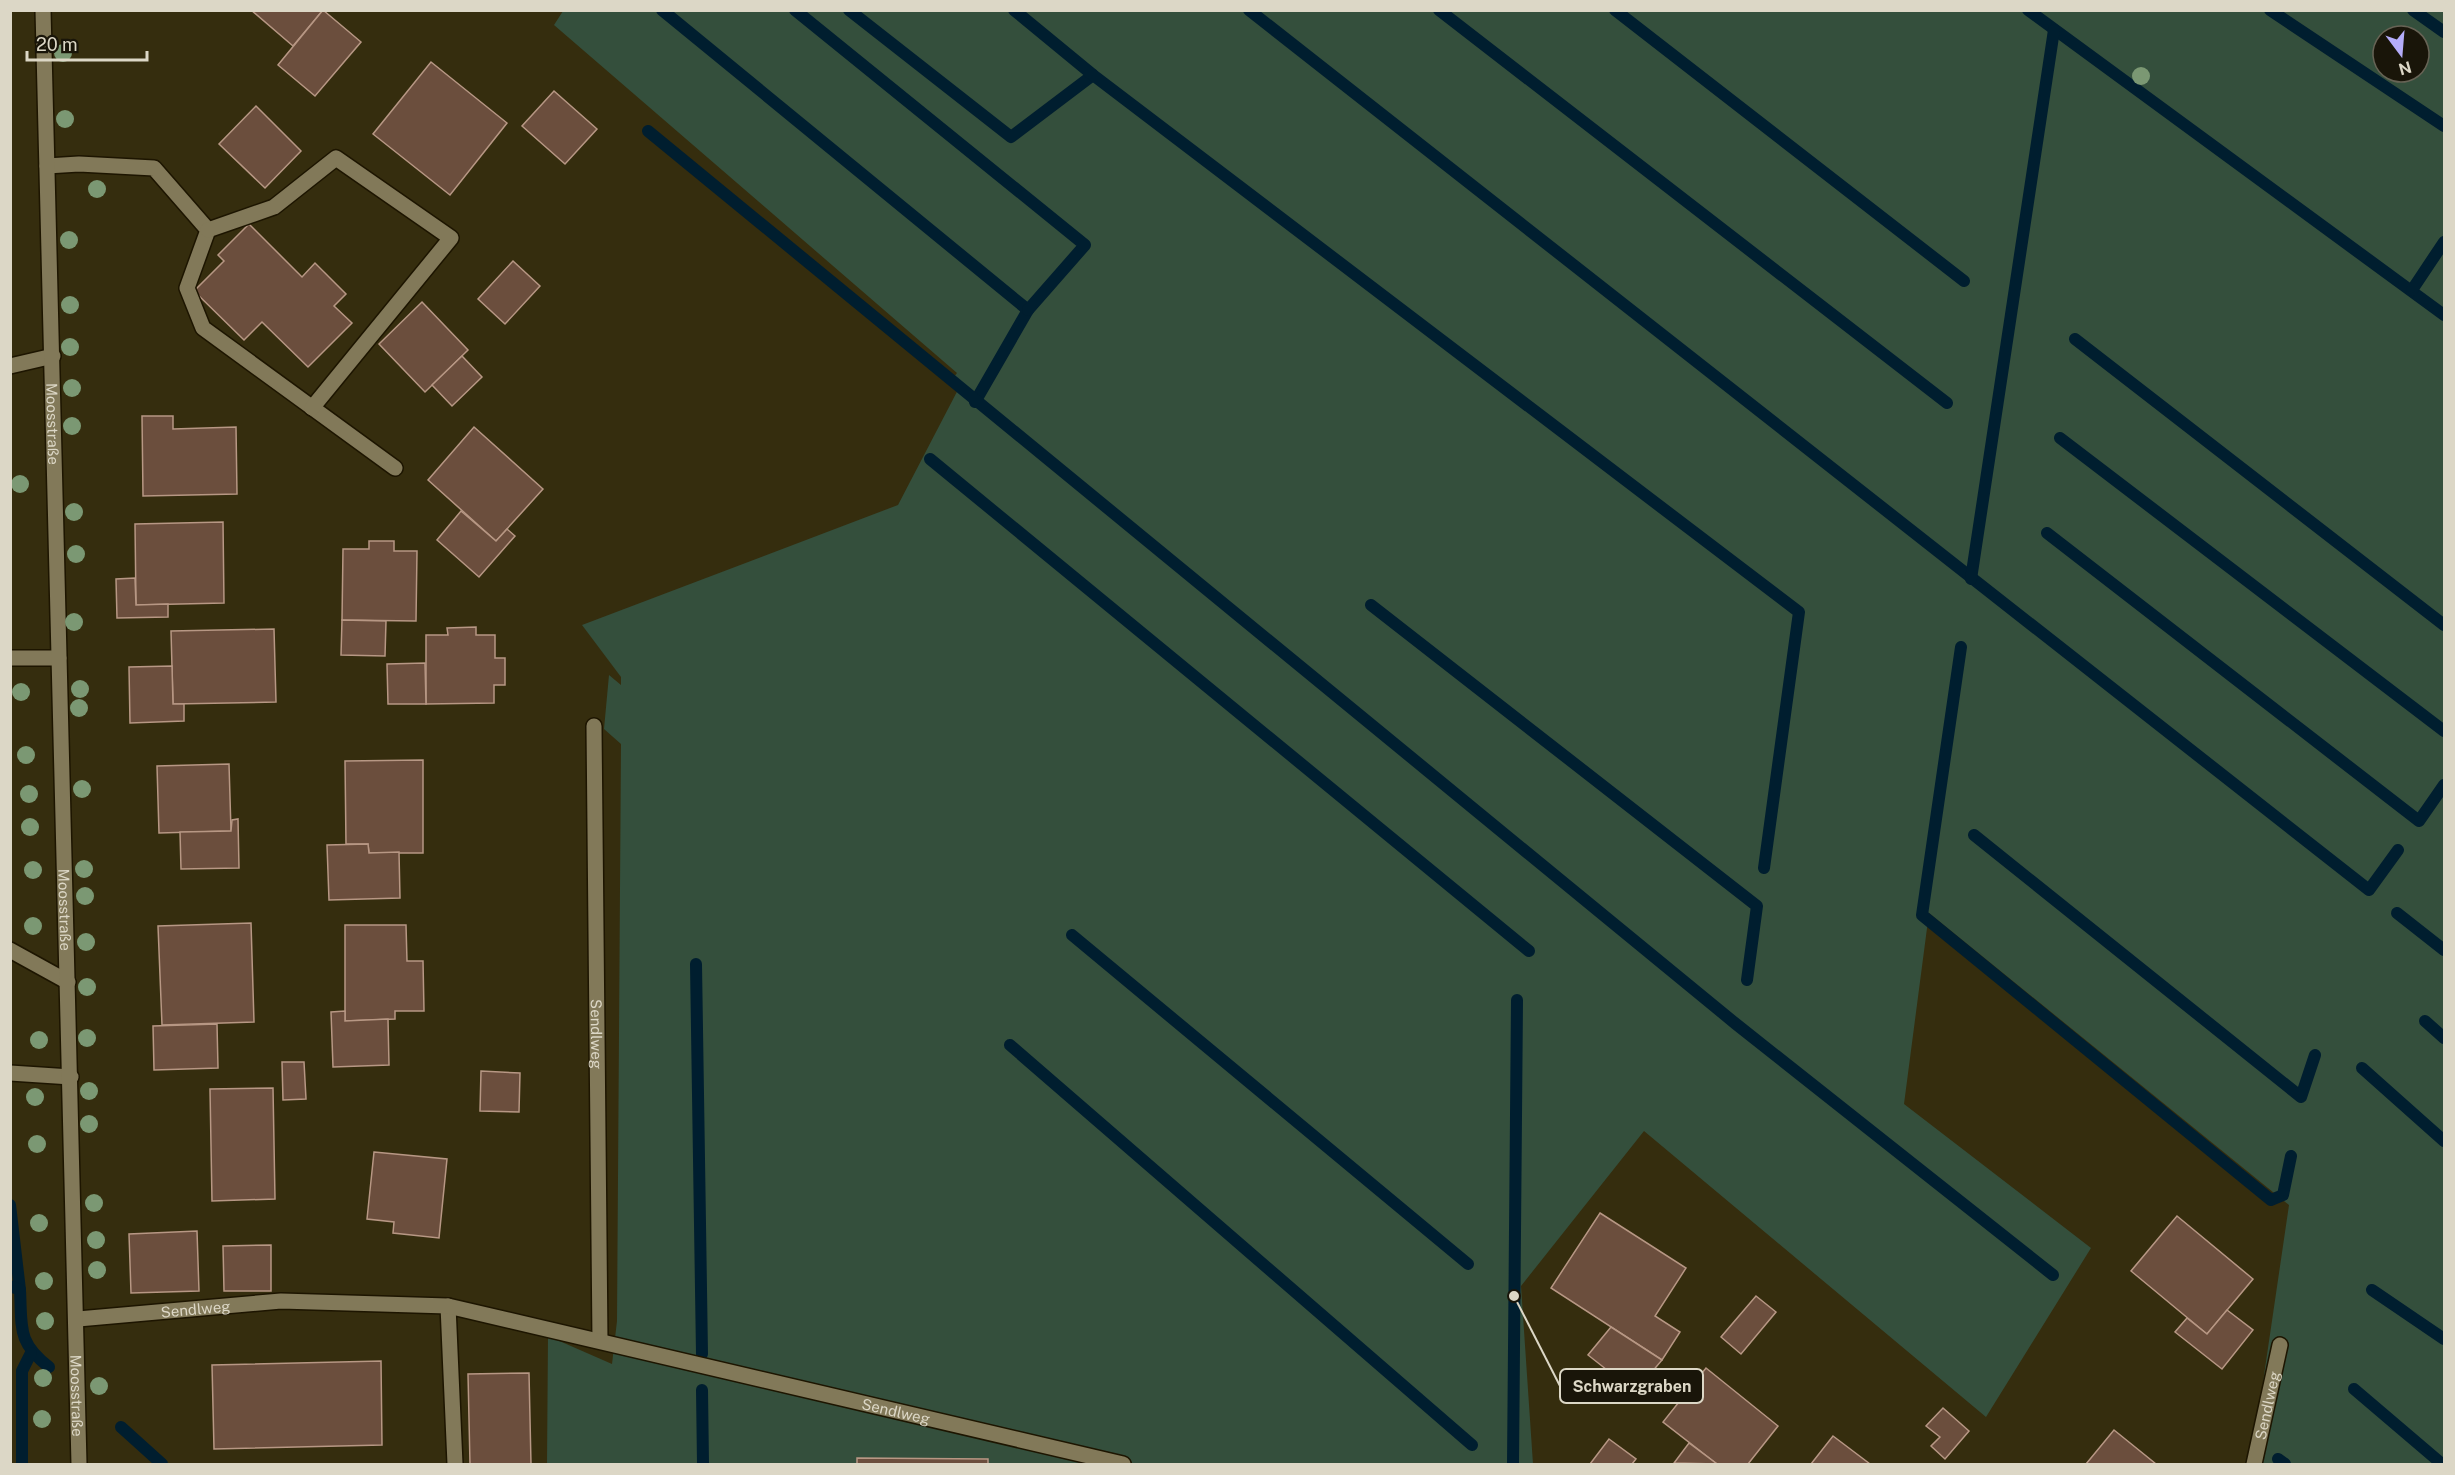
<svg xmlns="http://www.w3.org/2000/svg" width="2455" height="1475" font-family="'Public Sans',sans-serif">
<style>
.green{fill:#344f3c;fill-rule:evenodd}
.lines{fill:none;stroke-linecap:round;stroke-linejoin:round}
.stream{stroke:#001e2f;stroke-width:12}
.building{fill:#6b4e3d;stroke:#b79784;stroke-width:1.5}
.service-casing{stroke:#1d1500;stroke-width:18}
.minor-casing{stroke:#1d1500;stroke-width:18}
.tertiary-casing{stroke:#1d1500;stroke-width:18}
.service{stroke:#827959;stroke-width:15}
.minor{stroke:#827959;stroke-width:15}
.tertiary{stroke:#827959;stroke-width:15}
.tree{fill:#7b9873}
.labels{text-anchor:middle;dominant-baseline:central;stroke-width:4.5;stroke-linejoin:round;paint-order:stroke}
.street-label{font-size:15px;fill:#dcd7c6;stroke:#191509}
.leader{fill:none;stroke:#dcd7c6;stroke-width:2}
.callout-dot{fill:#dcd7c6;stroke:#191509;stroke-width:2}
.callout{fill:#191509;stroke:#dcd7c6;stroke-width:2}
.callout-label{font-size:16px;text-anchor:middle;font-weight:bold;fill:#dcd7c6}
</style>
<rect width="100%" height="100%" fill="#352d0e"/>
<path class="green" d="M563,11H2444V1464H2245L2258,1416L2289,1205L1929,913L1904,1104L2091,1248L1986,1417L1644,1131L1521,1286L1533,1464H547L548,1336L612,1364L617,1321L621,744L604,729L609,675L621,685V677L582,625L898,505L961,384L954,377L957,373L554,25ZM2383,36H2419V72H2383Z"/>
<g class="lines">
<g class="stream">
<path d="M662,10L1028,310L975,402"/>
<path d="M795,10L1085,245L1028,310"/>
<path d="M849,10L1011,137L1093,75"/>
<path d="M1014,10L1093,75L1799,612L1764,868"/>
<path d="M1249,10L2369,890L2398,850"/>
<path d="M1439,10L1947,403"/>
<path d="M1615,10L1964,281"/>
<path d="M2028,10L2444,315"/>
<path d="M2270,10L2444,126"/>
<path d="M2413,10L2444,32"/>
<path d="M648,131L1736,1024L2053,1275"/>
<path d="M2412,290L2444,242"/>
<path d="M2075,339L2444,625"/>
<path d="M2060,438L2444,731"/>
<path d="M930,459L1529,951"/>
<path d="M2047,533L2419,821L2444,785"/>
<path d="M1971,579L2054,30"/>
<path d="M1371,605L1757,906L1747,980"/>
<path d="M1961,647L1922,915L2271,1200L2283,1195L2291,1156"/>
<path d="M1974,835L2301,1097L2315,1055"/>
<path d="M2397,913L2444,950"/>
<path d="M1072,935L1468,1264"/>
<path d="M696,964L702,1354"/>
<path d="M2425,1021L2444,1038"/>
<path d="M1010,1045L1472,1445"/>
<path d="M2362,1068L2444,1141"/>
<path d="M10,1205L20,1290"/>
<path d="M10,1286L20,1290C22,1328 17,1342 49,1367"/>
<path d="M2372,1290L2444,1339"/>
<path d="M2354,1389L2442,1464"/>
<path d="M702,1390L703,1464"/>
<path d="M121,1427L162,1464"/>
<path d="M2278,1459L2285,1464"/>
<path d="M22,1464V1371L31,1353"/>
<path d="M1513,1464L1517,1000"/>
</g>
</g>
<g class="building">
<path d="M251,10H323L293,46Z"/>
<path d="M323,10L361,42L315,96L278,65Z"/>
<path d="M431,62L507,123L450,195L373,134Z"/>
<path d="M554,91L597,129L565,164L522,126Z"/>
<path d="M256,106L301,151L265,188L219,144Z"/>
<path d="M249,224L302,277L315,263L346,294L334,306L352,323L308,367L262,322L244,340L194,291L224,261L218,255Z"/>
<path d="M513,261L540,286L505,324L478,299Z"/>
<path d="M422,302L468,350L425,392L379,344Z"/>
<path d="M462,356L482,377L452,406L432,385Z"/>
<path d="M142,416H173V429L236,427L237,494L143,496Z"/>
<path d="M474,427L543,489L496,541L428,480Z"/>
<path d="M461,511L496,541L507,529L515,536L479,577L437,540Z"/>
<path d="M223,522L224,603L136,605L135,524Z"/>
<path d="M369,541H394V551H417L416,621L342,620L343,549H369Z"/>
<path d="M135,578L136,605L168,604V617L117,618L116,579Z"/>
<path d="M342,620L386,621L385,656L341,655Z"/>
<path d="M476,627V635H495V658H505V685H494V703L426,704V635H448L447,628Z"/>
<path d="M274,629L276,702L173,704L171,631Z"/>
<path d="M425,663L426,704H388L387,664Z"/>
<path d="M172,666L173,704H184V721L130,723L129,667Z"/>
<path d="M423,760V853H369L368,844H346L345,761Z"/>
<path d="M229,764L231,831L159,833L157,766Z"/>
<path d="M238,819L239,868L181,869L180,832L231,831L232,820Z"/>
<path d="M368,844L369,853L399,852L400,898L329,900L327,845Z"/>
<path d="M251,923L254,1022L162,1025L158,926Z"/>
<path d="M345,925H406L407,961H423L424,1011H395V1019L345,1021Z"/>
<path d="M345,1011V1021L388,1019L389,1065L333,1067L331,1012Z"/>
<path d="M217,1024L218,1068L154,1070L153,1026Z"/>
<path d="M282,1062H304L306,1099L283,1100Z"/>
<path d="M481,1071L520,1073L519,1112L480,1111Z"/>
<path d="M273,1088L275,1199L212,1201L210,1089Z"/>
<path d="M374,1152L447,1159L439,1238L393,1233L394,1222L367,1219Z"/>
<path d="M1600,1213L1686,1268L1655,1316L1680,1332L1662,1360L1551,1288Z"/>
<path d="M2177,1216L2253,1279L2207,1334L2131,1271Z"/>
<path d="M197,1231L199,1291L131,1293L129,1234Z"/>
<path d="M271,1245V1291H224L223,1246Z"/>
<path d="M1756,1296L1776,1312L1741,1354L1721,1337Z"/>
<path d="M2227,1310L2253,1330L2222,1369L2175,1332L2187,1318L2207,1334Z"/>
<path d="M1611,1327L1662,1360L1635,1392L1588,1355Z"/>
<path d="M381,1361L382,1445L214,1449L212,1365Z"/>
<path d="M1706,1368L1778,1426L1748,1464H1717L1663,1422Z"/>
<path d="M529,1373L531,1464H470L468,1374Z"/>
<path d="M1943,1408L1969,1431L1945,1459L1931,1446L1940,1437L1926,1426Z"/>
<path d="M2114,1430L2156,1464H2086Z"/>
<path d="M1833,1436L1870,1464H1811Z"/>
<path d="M1609,1439L1636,1459L1632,1464H1590Z"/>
<path d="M1689,1443L1717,1464L1674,1463Z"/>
<path d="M857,1458L988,1459V1464H857Z"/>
</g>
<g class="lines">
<defs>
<g id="service">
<path d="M47,166L79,164L154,168L208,230L187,288L203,328L395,468"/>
<path d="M208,230L274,207L336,158L451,238L312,408"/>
<path d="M10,658H59"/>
<path d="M10,1073L71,1077"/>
<path d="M448,1306L455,1464"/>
</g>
<g id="minor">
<path d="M10,366L53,356"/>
<path id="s1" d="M594,726L600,1341"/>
<path d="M10,950L68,982"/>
<path id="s2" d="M78,1319L281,1301L448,1306L1123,1464"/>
<path id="s3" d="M2254,1464L2280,1345"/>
</g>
<g id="tertiary">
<path id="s4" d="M43,10L79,1464"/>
</g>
</defs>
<use href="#service" class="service-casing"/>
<use href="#minor" class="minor-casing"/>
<use href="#tertiary" class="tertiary-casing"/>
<use href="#service" class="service"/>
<use href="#minor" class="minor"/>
<use href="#tertiary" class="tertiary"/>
</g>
<g class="tree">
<circle cx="63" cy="53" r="9"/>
<circle cx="2141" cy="76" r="9"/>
<circle cx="65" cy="119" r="9"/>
<circle cx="97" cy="189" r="9"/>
<circle cx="69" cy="240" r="9"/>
<circle cx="70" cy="305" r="9"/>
<circle cx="70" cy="347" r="9"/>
<circle cx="72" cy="388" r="9"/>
<circle cx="72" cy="426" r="9"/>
<circle cx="20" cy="484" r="9"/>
<circle cx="74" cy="512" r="9"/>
<circle cx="76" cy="554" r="9"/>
<circle cx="74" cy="622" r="9"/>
<circle cx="80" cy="689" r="9"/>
<circle cx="21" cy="692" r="9"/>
<circle cx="79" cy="708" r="9"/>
<circle cx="26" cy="755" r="9"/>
<circle cx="82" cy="789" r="9"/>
<circle cx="29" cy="794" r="9"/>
<circle cx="30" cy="827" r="9"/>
<circle cx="84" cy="869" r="9"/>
<circle cx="33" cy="870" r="9"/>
<circle cx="85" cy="896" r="9"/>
<circle cx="33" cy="926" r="9"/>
<circle cx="86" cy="942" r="9"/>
<circle cx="87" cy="987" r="9"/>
<circle cx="87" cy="1038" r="9"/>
<circle cx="39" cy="1040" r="9"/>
<circle cx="89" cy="1091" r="9"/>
<circle cx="35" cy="1097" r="9"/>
<circle cx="89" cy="1124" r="9"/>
<circle cx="37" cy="1144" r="9"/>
<circle cx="94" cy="1203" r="9"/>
<circle cx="39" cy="1223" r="9"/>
<circle cx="96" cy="1240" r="9"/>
<circle cx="97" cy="1270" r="9"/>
<circle cx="44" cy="1281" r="9"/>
<circle cx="45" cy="1321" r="9"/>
<circle cx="43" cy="1378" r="9"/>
<circle cx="99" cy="1386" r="9"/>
<circle cx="42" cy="1419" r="9"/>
</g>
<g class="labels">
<g class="street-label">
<text stroke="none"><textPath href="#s4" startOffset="414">Moosstraße</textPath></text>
<text stroke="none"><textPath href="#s4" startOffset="900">Moosstraße</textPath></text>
<text stroke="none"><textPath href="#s1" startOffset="308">Sendlweg</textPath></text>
<text stroke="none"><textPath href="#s2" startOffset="118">Sendlweg</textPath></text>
<text stroke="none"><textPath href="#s4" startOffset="1386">Moosstraße</textPath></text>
<text stroke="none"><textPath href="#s3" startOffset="60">Sendlweg</textPath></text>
<text stroke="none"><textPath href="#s2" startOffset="831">Sendlweg</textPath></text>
</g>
</g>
<path class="leader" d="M1514 1296L1560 1386"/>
<circle class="callout-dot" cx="1514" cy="1296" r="6"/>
<rect class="callout" x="1560" y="1369" width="143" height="34" rx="6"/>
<g class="callout-label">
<text x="1632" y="1392">Schwarzgraben</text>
</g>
<rect width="2455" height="1475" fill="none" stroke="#dcd7c6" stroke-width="24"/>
<g transform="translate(2401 54) rotate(164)"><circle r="28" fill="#191509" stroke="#676355" stroke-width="1.5"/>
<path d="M0-4.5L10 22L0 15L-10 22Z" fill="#b4acf9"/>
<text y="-9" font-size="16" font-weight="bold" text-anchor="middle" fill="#dcd7c6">N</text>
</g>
<path d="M27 51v9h120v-9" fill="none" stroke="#dcd7c6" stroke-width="3"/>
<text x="36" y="51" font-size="18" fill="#dcd7c6" stroke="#191509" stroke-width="4.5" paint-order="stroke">20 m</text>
</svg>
